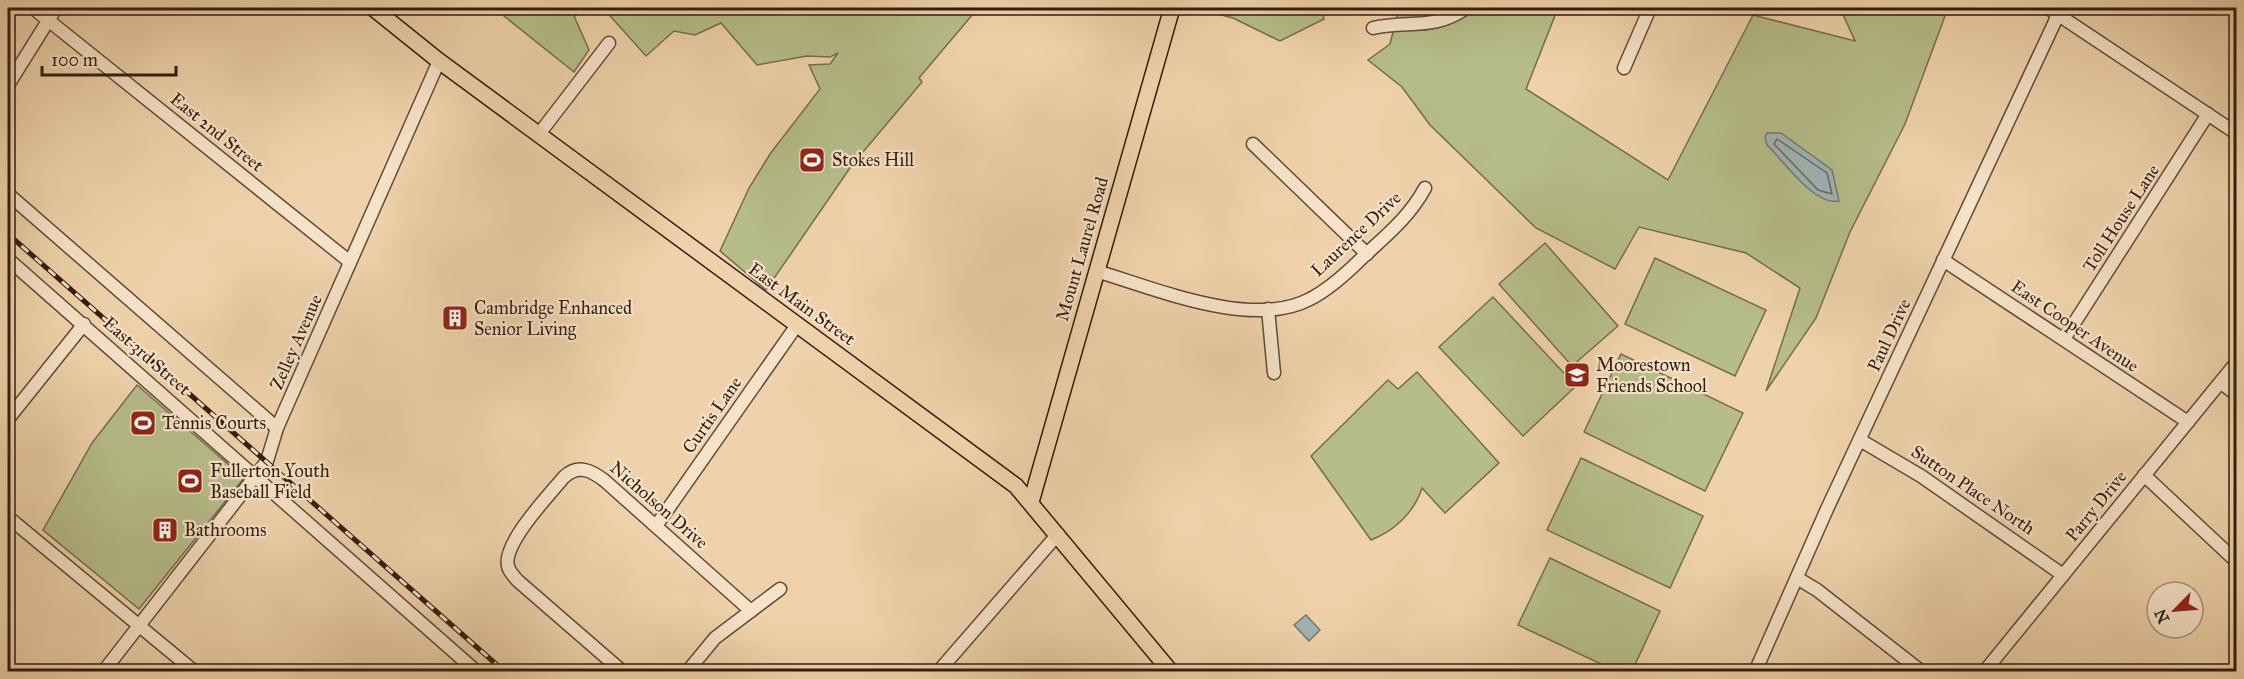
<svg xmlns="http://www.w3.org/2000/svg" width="2244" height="679" font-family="'IM FELL Great Primer',serif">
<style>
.green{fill:#b6bd8b;stroke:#756c4e;stroke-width:1.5}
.water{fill:#a0b4b6;stroke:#757774;stroke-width:1.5}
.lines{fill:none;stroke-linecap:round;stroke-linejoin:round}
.shore{stroke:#6a6863;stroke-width:1.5}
.minor-casing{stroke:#634a37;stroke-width:15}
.major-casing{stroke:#341c10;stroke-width:18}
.minor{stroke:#f5e2c8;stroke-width:12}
.major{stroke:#efd2ab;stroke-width:15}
.rail-casing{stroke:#341c10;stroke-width:5}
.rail{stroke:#f5e2c8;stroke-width:3;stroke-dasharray:9;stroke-linecap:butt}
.labels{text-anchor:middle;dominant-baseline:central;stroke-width:4.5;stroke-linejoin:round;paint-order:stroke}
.street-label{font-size:18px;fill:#341c10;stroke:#f5e2c8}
.poi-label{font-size:18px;fill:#341c10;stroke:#f5e2c8;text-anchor:start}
</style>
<rect width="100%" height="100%" fill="#efd2ab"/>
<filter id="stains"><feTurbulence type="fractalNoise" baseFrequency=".00333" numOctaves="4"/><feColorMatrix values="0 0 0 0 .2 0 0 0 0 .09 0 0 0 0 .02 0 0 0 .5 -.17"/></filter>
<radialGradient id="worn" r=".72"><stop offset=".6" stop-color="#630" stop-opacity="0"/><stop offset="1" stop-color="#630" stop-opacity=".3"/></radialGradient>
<g class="green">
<path d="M494,8H594L574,16L589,50L574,72Z"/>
<path d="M603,8H978L919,78L922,82L852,165L766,290L720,251L749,188L770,154L820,89L809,65L830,64L838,53L830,57L807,56L757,65L721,23L695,35L674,31L646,56Z"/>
<path d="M1194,8H1322L1324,19L1280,41L1233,18Z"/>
<path d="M1399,8H1558L1526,89L1668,180L1753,15L1855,41L1840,8H1923L1945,16L1905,124L1850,232L1816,318L1766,391L1800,288L1746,253L1639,227L1615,269L1536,228L1430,125L1402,87L1368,60L1390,44Z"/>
<path d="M1545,243L1618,326L1572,366L1499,284Z"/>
<path d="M1655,258L1766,310L1735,376L1625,324Z"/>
<path d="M1493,297L1576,386L1523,436L1439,347Z"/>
<path d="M1621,354L1743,413L1705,491L1584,432Z"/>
<path d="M1417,372L1499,463L1445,513L1422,488C1414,513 1394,531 1371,540L1311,456L1388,380L1398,389Z"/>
<path d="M137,385L244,478L139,609L43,530L92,443Z"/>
<path d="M1581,458L1703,516L1670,588L1547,530Z"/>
<path d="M1550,558L1660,611L1632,671H1616L1518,625Z"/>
</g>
<g class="water">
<path d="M1767,133H1781L1832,170L1839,201C1815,207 1783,160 1767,145L1765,137Z"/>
<path d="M1306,615L1320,630L1309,641L1294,625Z"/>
</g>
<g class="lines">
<path class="shore" d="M1777,139L1827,173L1832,194L1818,190L1774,144Z"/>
<defs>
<g id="minor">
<path d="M33,8L350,262"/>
<path d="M2048,8L2236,133"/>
<path d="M1373,28C1408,20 1433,31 1466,8"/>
<path d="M1624,68L1650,8"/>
<path d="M8,85L56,8"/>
<path d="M539,134L609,43"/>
<path d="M1253,144L1367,254"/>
<path d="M8,194L277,428"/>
<path d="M8,259L477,672"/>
<path d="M1943,260L2188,422"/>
<path d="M1096,271C1154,288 1252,330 1310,299C1330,289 1348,272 1364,256C1387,235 1410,216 1425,188"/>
<path d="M1268,309L1274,373"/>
<path d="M2064,339L2208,114"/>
<path d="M2221,383L2236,394"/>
<path d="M8,419L84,324"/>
<path d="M1860,440L1921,476L2063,575"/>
<path d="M2144,475L2236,561"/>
<path d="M8,517L195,672"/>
<path d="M656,526L797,325"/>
<path d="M1797,578L1817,590L1922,672"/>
<path d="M103,672L267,461L277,428L439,61"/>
<path d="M623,672L518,581C514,576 509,572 508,566C502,544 550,494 564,477C578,464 591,470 605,481L751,611"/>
<path d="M687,672L715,638L780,589"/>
<path d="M938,672L1058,534"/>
<path d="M1755,672L1827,509L2058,15"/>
<path d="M1984,672L2236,363"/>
</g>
<g id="major">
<path d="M373,8L439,61L1016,486L1171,672"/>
<path d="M1031,502L1172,8"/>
</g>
</defs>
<use href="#minor" class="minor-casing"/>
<use href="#major" class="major-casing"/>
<use href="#minor" class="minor"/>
<use href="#major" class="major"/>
<defs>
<path id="rail" d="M8,234L505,672"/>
</defs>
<use href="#rail" class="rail-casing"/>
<use href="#rail" class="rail"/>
</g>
<defs>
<symbol id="stadium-square" viewBox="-11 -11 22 22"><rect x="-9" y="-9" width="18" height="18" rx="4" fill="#8f2418" stroke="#f5e2c8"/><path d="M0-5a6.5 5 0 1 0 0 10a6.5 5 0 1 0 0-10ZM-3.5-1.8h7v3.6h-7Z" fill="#fff"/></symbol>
<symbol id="building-square" viewBox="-11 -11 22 22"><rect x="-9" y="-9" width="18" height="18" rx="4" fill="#8f2418" stroke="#f5e2c8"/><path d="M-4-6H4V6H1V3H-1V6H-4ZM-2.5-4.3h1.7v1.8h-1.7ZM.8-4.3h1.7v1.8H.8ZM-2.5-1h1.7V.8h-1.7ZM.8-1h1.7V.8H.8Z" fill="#fff"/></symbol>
<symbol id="school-square" viewBox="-11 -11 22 22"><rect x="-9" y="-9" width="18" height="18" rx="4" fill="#8f2418" stroke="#f5e2c8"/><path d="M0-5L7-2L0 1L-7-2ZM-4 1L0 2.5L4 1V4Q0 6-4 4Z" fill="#fff"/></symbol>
</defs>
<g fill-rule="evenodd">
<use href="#stadium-square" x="797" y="145" width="30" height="30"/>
<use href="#building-square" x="440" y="303" width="30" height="30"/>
<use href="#school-square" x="1562" y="360" width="30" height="30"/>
<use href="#stadium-square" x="128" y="408" width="30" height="30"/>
<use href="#stadium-square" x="175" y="466" width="30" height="30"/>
<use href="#building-square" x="150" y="515" width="30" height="30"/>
</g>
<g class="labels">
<g class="street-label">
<text transform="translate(217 132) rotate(39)">East 2nd Street</text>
<text transform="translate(2121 218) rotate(-57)">Toll House Lane</text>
<text transform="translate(1356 234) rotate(-43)">Laurence Drive</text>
<text transform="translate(1082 249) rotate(-74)">Mount Laurel Road</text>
<text transform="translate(802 304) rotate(36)">East Main Street</text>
<text transform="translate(2075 326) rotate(34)">East Cooper Avenue</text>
<text transform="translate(1889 335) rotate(-65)">Paul Drive</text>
<text transform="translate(296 342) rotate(-66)">Zelley Avenue</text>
<text transform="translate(147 356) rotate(41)">East 3rd Street</text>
<text transform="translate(712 415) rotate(-55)">Curtis Lane</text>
<text transform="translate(1973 490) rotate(34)">Sutton Place North</text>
<text transform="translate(659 505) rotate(41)">Nicholson Drive</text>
<text transform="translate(2096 506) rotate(-51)">Parry Drive</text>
</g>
<g class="poi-label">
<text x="832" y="160">Stokes Hill</text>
<text x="474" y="308">Cambridge Enhanced<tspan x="474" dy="21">Senior Living</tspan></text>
<text x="1596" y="365">Moorestown<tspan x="1596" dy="21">Friends School</tspan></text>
<text x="162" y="423">Tennis Courts</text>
<text x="210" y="471">Fullerton Youth<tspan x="210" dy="21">Baseball Field</tspan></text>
<text x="184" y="530">Bathrooms</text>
</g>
</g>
<rect width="2244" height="679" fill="none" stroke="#efd2ab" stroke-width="30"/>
<rect x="9" y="9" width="2226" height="661" fill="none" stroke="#341c10" stroke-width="3"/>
<rect x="15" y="15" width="2214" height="649" fill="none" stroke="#341c10" stroke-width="1.5"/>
<g transform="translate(2175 610) rotate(245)"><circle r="28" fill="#f5e2c8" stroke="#a8937e" stroke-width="1.5"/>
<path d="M0-4.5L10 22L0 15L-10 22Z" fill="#8f2418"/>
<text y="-9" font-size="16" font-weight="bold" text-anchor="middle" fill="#341c10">N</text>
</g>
<path d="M42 66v9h134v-9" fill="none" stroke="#341c10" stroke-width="3"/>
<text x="51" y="66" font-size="18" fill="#341c10" stroke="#f5e2c8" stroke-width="4.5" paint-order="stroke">100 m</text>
<rect width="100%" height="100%" filter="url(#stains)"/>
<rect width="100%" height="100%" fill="url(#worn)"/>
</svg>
